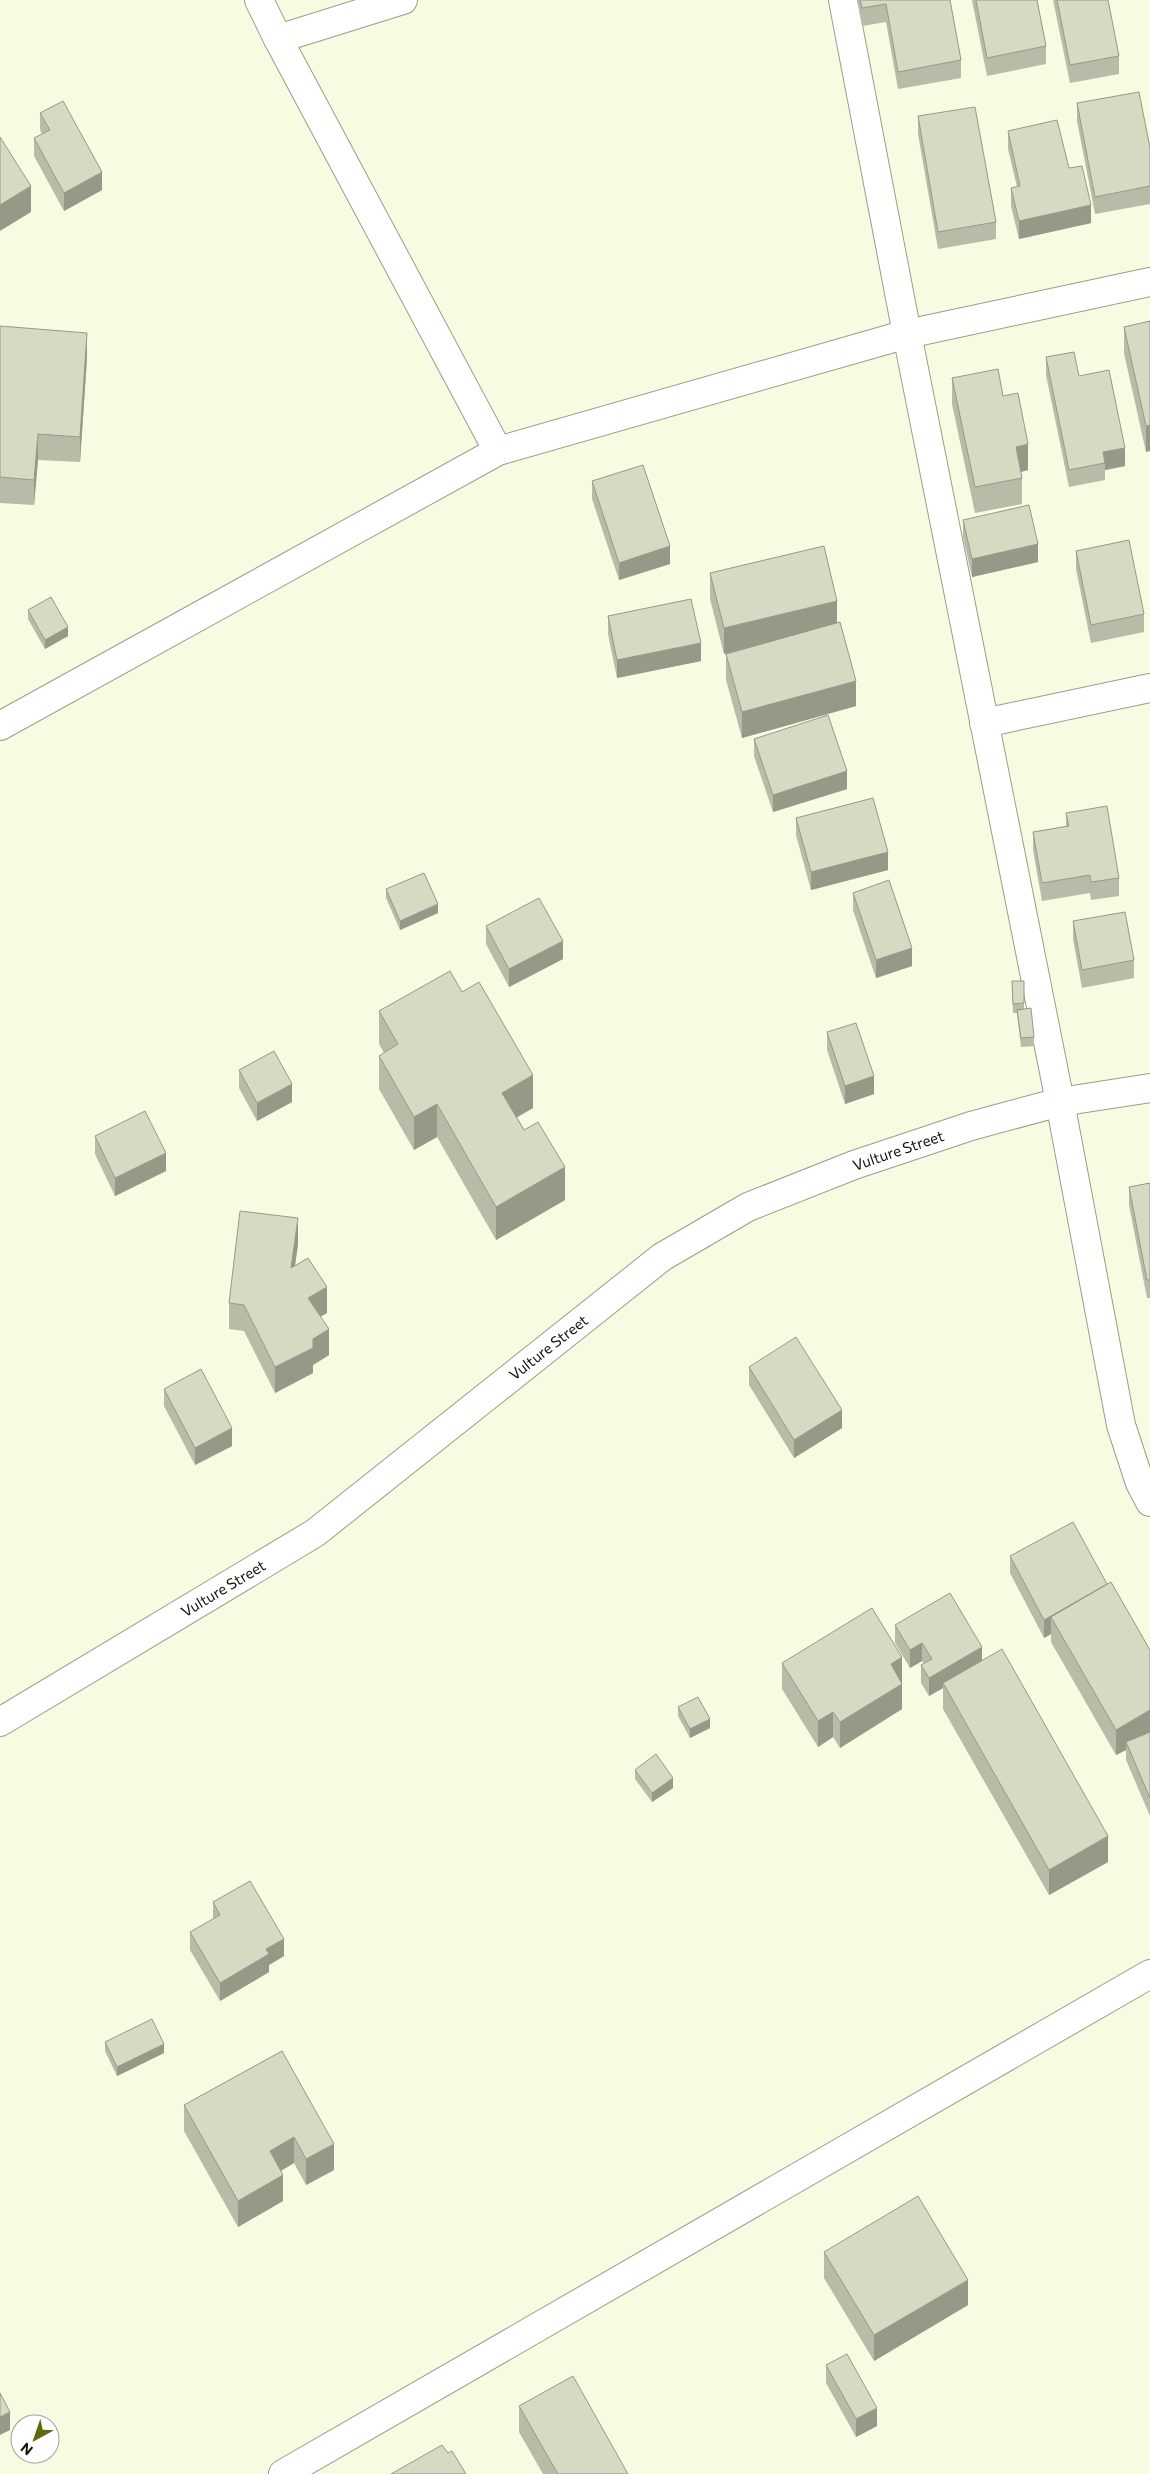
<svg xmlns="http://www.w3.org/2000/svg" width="1150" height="2474" font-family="Commissioner,sans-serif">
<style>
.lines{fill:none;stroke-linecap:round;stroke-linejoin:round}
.minor-casing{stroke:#9a9e87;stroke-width:30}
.minor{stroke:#fff;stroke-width:28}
.wall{fill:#b8bba7}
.shaded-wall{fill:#969988}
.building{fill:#d6dac2;stroke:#969988}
.labels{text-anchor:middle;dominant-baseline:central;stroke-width:4;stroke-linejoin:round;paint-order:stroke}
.street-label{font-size:15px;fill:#13140c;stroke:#fff}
</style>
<rect width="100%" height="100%" fill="#f6fbe2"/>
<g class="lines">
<defs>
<g id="minor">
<path d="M259,0L278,39L498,451"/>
<path d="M843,0L907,334L1060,1102L1121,1425L1140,1483L1150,1502"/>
<path d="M278,39L403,0"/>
<path d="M984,723L1150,688"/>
<path d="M0,726L498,451L907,334L1150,282"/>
<path d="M0,1722L315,1533L662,1257L748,1207L854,1165L971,1126L1060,1102L1150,1088"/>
<path d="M283,2474L1150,1974"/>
</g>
</defs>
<use href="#minor" class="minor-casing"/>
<use href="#minor" class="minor"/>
</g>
<g class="wall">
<path d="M857,0H950L961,60V78L898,89L886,22L862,26Z"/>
<path d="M972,0H1037L1046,46V64L987,76Z"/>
<path d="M1053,0H1108L1119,56V74L1070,83Z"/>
<path d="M1077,103L1150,148V204L1095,214L1077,121Z"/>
<path d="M40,113L102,190L64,211L34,156V138L42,134L40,130Z"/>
<path d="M918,116L996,222V239L938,249L918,134Z"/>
<path d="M1008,131L1069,168L1091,223L1019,239L1011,206V188L1017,187L1008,149Z"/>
<path d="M1150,321L1146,452L1124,353V327Z"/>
<path d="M0,326L87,358L80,462L38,460L34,505L0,503Z"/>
<path d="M1046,357L1079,376L1125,466L1105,470V480L1069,487L1046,375Z"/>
<path d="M952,378L1003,396L1028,470L1021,472L1022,478V504L975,513L952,404Z"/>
<path d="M592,481L670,564L619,580L592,499Z"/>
<path d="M963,520L1038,562L972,577L963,537Z"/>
<path d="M1076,551L1144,614V632L1091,643L1076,569Z"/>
<path d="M710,573L837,623L856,706L742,738L726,680V654L737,651L724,654L710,599Z"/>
<path d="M28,610L68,636L45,649L28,619Z"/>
<path d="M608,616L701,661L617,678L608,634Z"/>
<path d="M754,739L847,789L773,812L754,756Z"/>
<path d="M1066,813L1119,878V896L1091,900L1090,893L1042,901L1033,850V832L1066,826Z"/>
<path d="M796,818L888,870L811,890L796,835Z"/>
<path d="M386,889L438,913L400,930L386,898Z"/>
<path d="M853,893L912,966L876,978L853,910Z"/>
<path d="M1073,921L1134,960V978L1082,988L1073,939Z"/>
<path d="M486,926L563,959L509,987L486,944Z"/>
<path d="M1012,981L1024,1003V1009L1034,1037V1046L1021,1047L1017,1013H1013Z"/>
<path d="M462,992L533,1108L517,1117L565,1200L496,1240L437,1137L414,1150L379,1089V1056L384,1053L379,1044V1011Z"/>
<path d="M827,1032L874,1094L845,1104L827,1050Z"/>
<path d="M239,1070L292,1102L257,1121L239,1088Z"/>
<path d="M95,1136L166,1171L115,1196L95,1154Z"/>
<path d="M1150,1183V1298H1147L1129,1205V1187Z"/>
<path d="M298,1244L295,1266L327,1313L320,1316L329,1355L313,1365V1373L275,1393L244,1331L229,1329V1303Z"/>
<path d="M749,1367L842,1428L794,1458L749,1385Z"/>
<path d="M164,1389L232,1446L195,1465L164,1406Z"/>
<path d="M1010,1556L1107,1584L1150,1650V1816L1126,1760V1750L1116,1755L1051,1642V1634L1044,1638L1010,1573Z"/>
<path d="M895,1625L982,1660L1108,1862L1049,1895L943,1709V1688L929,1696L921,1683V1665L924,1663L922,1661L910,1668L895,1643Z"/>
<path d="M782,1663L902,1683V1709L840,1748L833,1737L818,1747L782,1689Z"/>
<path d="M678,1707L710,1728L690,1738L678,1716Z"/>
<path d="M635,1770L673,1788L652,1802L635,1779Z"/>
<path d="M213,1902L284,1956L269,1965V1972L220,2001L190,1950V1932L213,1919Z"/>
<path d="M105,2042L164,2053L117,2076L105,2051Z"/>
<path d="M282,2051L334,2170L306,2185L294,2163L281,2171L283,2201L238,2227L184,2131V2105Z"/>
<path d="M824,2252L968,2305L874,2361L824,2278Z"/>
<path d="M826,2365L877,2426L856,2437L826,2383Z"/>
<path d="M519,2406L628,2474H543L519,2432Z"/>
</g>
<g class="shaded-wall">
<path d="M102,172V190L64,211V193Z"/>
<path d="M31,186V212L0,231V205Z"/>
<path d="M1091,205V223L1019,239V221Z"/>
<path d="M87,333V358L80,462V437Z"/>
<path d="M1150,425V451L1146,452V426Z"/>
<path d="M38,434V460L34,505V480Z"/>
<path d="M1028,444V470L1016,473V447Z"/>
<path d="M1125,448V466L1105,470V463L1103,452Z"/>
<path d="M1038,544V562L972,577V559Z"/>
<path d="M670,546V564L619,580V563Z"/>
<path d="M837,601V626L724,654V628Z"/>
<path d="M68,627V636L45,649V640Z"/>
<path d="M701,643V661L617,678V660Z"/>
<path d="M856,681V706L742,738V712Z"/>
<path d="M847,771V789L773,812V795Z"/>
<path d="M888,852V870L811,890V872Z"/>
<path d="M438,904V913L400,930V921Z"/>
<path d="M563,941V959L509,987V969Z"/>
<path d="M912,948V966L876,978V960Z"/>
<path d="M533,1075V1108L502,1126V1093Z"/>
<path d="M874,1076V1094L845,1104V1086Z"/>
<path d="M292,1084V1102L257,1121V1103Z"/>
<path d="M437,1104V1137L414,1150V1117Z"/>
<path d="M166,1153V1171L115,1196V1178Z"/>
<path d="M565,1167V1200L496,1240V1207Z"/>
<path d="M298,1218V1244L291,1294V1268Z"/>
<path d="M327,1287V1313L308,1324V1298Z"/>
<path d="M329,1329V1355L313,1365V1373L275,1393V1367L313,1339Z"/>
<path d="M842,1410V1428L794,1458V1440Z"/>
<path d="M232,1428V1446L195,1465V1448Z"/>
<path d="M1108,1586L1051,1617V1634L1044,1638V1620Z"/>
<path d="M922,1643V1661L910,1668V1650Z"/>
<path d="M982,1647V1665L943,1683V1688L929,1696V1678Z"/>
<path d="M902,1657V1683L891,1690V1664Z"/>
<path d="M902,1684V1709L840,1748V1722Z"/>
<path d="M1150,1710V1736L1126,1742V1750L1116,1755V1730Z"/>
<path d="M833,1712V1737L818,1747V1721Z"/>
<path d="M710,1719V1728L690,1738V1729Z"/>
<path d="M673,1778V1788L652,1802V1793Z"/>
<path d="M1108,1836V1862L1049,1895V1870Z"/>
<path d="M284,1939V1956L269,1965V1972L220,2001V1983L266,1949Z"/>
<path d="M164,2044V2053L117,2076V2067Z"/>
<path d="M294,2137V2163L270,2177V2151Z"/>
<path d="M334,2144V2170L306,2185V2159Z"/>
<path d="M283,2175V2201L238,2227V2201Z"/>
<path d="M968,2280V2305L874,2361V2335Z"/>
<path d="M877,2408V2426L856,2437V2419Z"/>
<path d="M10,2412V2430L0,2435V2417Z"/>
</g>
<g class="building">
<path d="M860,0H950L961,60L898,72L886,4L862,8Z"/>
<path d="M976,0H1037L1046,46L987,58Z"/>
<path d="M1057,0H1108L1119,56L1070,65Z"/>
<path d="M1139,92L1150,148V186L1095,197L1077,103Z"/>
<path d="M63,101L102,172L64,193L34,138L50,130L40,113Z"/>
<path d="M975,107L996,222L938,232L918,116Z"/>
<path d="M1057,120L1069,168L1082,166L1091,205L1019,221L1011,188L1020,186L1008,131Z"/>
<path d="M0,137L31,186L0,205Z"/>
<path d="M1150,321V425L1146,426L1124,327Z"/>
<path d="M0,326L87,333L80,437L38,434L34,480L0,477Z"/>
<path d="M1074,352L1079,376L1109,370L1125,448L1103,452L1105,463L1069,470L1046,357Z"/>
<path d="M998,369L1003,396L1018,393L1028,444L1016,447L1022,478L975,487L952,378Z"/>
<path d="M643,465L670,546L619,563L592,481Z"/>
<path d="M1029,505L1038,544L972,559L963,520Z"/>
<path d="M1129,540L1144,614L1091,625L1076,551Z"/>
<path d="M824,546L837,601L724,628L710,573Z"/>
<path d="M51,597L68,627L45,640L28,610Z"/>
<path d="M691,599L701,643L617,660L608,616Z"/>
<path d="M840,622L856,681L742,712L726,654Z"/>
<path d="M828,715L847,771L773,795L754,739Z"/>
<path d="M873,798L888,852L811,872L796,818Z"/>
<path d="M1107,806L1119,878L1091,882L1090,875L1042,883L1033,832L1069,826L1066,813Z"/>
<path d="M424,873L438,904L400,921L386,889Z"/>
<path d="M889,880L912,948L876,960L853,893Z"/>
<path d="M539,898L563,941L509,969L486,926Z"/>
<path d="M1125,912L1134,960L1082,970L1073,921Z"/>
<path d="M450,971L462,992L479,982L533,1075L502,1093L524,1130L538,1122L565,1167L496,1207L437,1104L414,1117L379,1056L398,1044L379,1011Z"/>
<path d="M1012,981H1024V1003L1013,1004Z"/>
<path d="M1031,1008L1034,1037L1021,1038L1017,1010Z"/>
<path d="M856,1023L874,1076L845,1086L827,1032Z"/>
<path d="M274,1051L292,1084L257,1103L239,1070Z"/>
<path d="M145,1111L166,1153L115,1178L95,1136Z"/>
<path d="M1150,1183V1280H1147L1129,1187Z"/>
<path d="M240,1211L298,1218L291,1268L308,1258L327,1287L308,1298L329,1329L313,1339V1348L275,1367L244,1305L229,1303Z"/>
<path d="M796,1337L842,1410L794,1440L749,1367Z"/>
<path d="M201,1369L232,1428L195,1448L164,1389Z"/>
<path d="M1073,1522L1107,1584L1044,1620L1010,1556Z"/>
<path d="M1111,1582L1150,1650V1710L1116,1730L1051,1617Z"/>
<path d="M950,1593L982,1647L929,1678L921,1665L932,1659L922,1643L910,1650L895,1625Z"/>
<path d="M872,1608L902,1657L891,1664L902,1684L840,1722L833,1712L818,1721L782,1663Z"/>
<path d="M1002,1649L1108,1836L1049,1870L943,1683Z"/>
<path d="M698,1697L710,1719L690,1729L678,1707Z"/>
<path d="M1150,1732V1798L1126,1742Z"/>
<path d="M656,1754L673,1778L652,1793L635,1770Z"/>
<path d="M250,1881L284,1939L266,1949L269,1954L220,1983L190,1932L220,1915L213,1902Z"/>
<path d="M152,2019L164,2044L117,2067L105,2042Z"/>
<path d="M282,2051L334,2144L306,2159L294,2137L270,2151L283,2175L238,2201L184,2105Z"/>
<path d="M918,2196L968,2280L874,2335L824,2252Z"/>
<path d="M847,2354L877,2408L856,2419L826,2365Z"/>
<path d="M573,2376L628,2474H558L519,2406Z"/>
<path d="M0,2393L10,2412L0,2417Z"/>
<path d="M442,2445L448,2453L452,2451L466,2474H391Z"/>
</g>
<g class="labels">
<g class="street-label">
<text transform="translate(898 1150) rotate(-19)">Vulture Street</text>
<text transform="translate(548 1347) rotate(-38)">Vulture Street</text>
<text transform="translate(223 1588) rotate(-31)">Vulture Street</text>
</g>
</g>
<g transform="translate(35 2439) rotate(220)"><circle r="24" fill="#ffffff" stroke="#a1a19e"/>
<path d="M0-4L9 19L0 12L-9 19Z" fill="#60680b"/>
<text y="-8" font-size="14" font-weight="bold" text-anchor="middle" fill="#13140c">N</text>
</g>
</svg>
